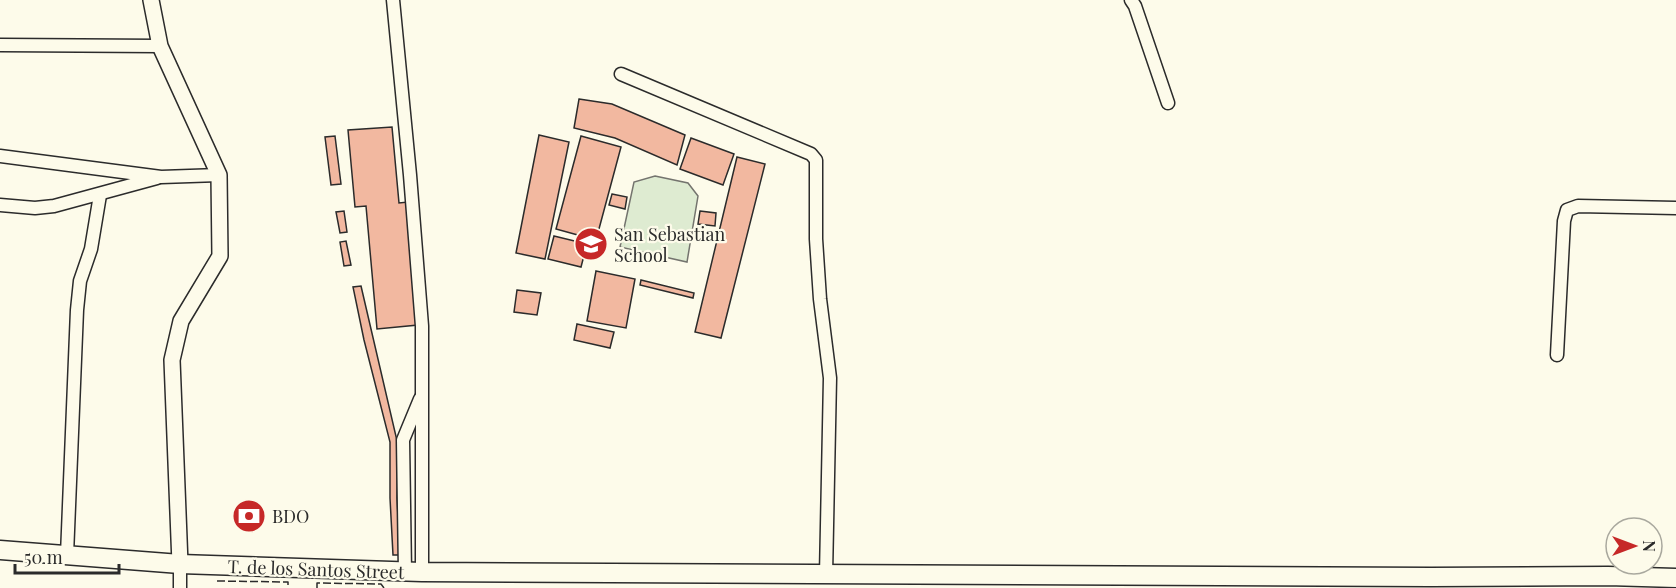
<svg xmlns="http://www.w3.org/2000/svg" width="1676" height="588" font-family="'Playfair Display',serif">
<style>
.green{fill:#deebd1;stroke:#74746e;stroke-width:1.5}
.building{fill:#f2b8a0;stroke:#2b2b2b;stroke-width:1.5}
.lines{fill:none;stroke-linecap:round;stroke-linejoin:round}
.minor-casing{stroke:#2b2b2b;stroke-width:15}
.tertiary-casing{stroke:#2b2b2b;stroke-width:18}
.secondary-casing{stroke:#2b2b2b;stroke-width:21}
.minor{stroke:#fdfbea;stroke-width:12}
.tertiary{stroke:#fdfbea;stroke-width:15}
.secondary{stroke:#fdfbea;stroke-width:18}
.fence{stroke:#2b2b2b;stroke-width:1.5;stroke-dasharray:8 3;stroke-linecap:butt}
.labels{text-anchor:middle;dominant-baseline:central;stroke-width:4.5;stroke-linejoin:round;paint-order:stroke}
.poi-label{font-size:18px;fill:#2b2b2b;stroke:#fdfbea;text-anchor:start}
.street-label{font-size:18px;fill:#2b2b2b;stroke:#fdfbea}
</style>
<rect width="100%" height="100%" fill="#fdfbea"/>
<path class="green" d="M655,176L688,183L698,196L687,262L620,247L634,182Z"/>
<g class="building">
<path d="M579,99L612,104L685,135L677,165L615,138L574,128Z"/>
<path d="M392,127L399,203L408,202L418,325L377,329L366,206L355,207L348,130Z"/>
<path d="M539,135L569,142L545,259L516,253Z"/>
<path d="M335,136L341,184L331,185L325,137Z"/>
<path d="M581,136L621,147L596,240L556,229Z"/>
<path d="M691,138L734,154L723,185L680,169Z"/>
<path d="M737,157L765,164L721,338L695,332Z"/>
<path d="M612,194L627,197L625,209L609,205Z"/>
<path d="M344,211L347,232L340,233L336,212Z"/>
<path d="M700,211L716,213L715,226L698,224Z"/>
<path d="M554,236L587,244L581,267L548,259Z"/>
<path d="M346,241L351,265L344,266L340,242Z"/>
<path d="M596,271L635,279L626,328L587,321Z"/>
<path d="M641,280L694,293L693,298L640,285Z"/>
<path d="M361,286L398,445L397,498L400,555H393L390,498V442L364,340L353,287Z"/>
<path d="M517,290L541,293L537,315L514,312Z"/>
<path d="M577,324L614,332L610,348L574,340Z"/>
</g>
<g class="lines">
<defs>
<g id="minor">
<path d="M393,0L410,175L422,326V572"/>
<path d="M1131,0L1135,6L1168,103"/>
<path d="M0,45L160,46"/>
<path d="M621,74L811,154L816,160V239L820,299L830,378L826,575"/>
<path d="M0,156L161,177L219,175"/>
<path d="M0,205L35,208L54,206L157,178"/>
<path d="M1557,355L1564,221L1567,210L1578,206L1676,208"/>
<path d="M67,555L77,310L80,281L91,249L100,195"/>
<path d="M405,572L403,440L420,399"/>
<path d="M180,588V564"/>
</g>
<path id="tertiary" d="M151,0L160,46L219,175L220,256L181,321L172,360L180,564"/>
<path id="secondary" d="M0,550L180,564L422,572L1431,577L1608,576L1676,578"/>
</defs>
<use href="#minor" class="minor-casing"/>
<use href="#tertiary" class="tertiary-casing"/>
<use href="#secondary" class="secondary-casing"/>
<use href="#minor" class="minor"/>
<use href="#tertiary" class="tertiary"/>
<use href="#secondary" class="secondary"/>
<g class="fence">
<path d="M217,581L288,582V588"/>
<path d="M317,588V583L381,584L384,588"/>
</g>
</g>
<defs>
<symbol id="school-disc" viewBox="-11 -11 22 22"><circle r="9.5" fill="#c62828" stroke="#fdfbea"/><path d="M0-5L7-2L0 1L-7-2ZM-4 1L0 2.5L4 1V4Q0 6-4 4Z" fill="#fff"/></symbol>
<symbol id="bank-disc" viewBox="-11 -11 22 22"><circle r="9.5" fill="#c62828" stroke="#fdfbea"/><path d="M-6-4H6V4H-6ZM0-2.3a2.3 2.3 0 1 0 0 4.6a2.3 2.3 0 1 0 0-4.6Z" fill="#fff"/></symbol>
</defs>
<g fill-rule="evenodd">
<use href="#school-disc" x="572" y="225" width="38" height="38"/>
<use href="#bank-disc" x="230" y="497" width="38" height="38"/>
</g>
<g class="labels">
<g class="poi-label">
<text x="614" y="234">San Sebastian<tspan x="614" dy="21">School</tspan></text>
<text x="272" y="516">BDO</text>
</g>
<g class="street-label">
<text transform="translate(316 569) rotate(2)">T. de los Santos Street</text>
</g>
</g>
<g transform="translate(1634 546) rotate(90)"><circle r="28" fill="#fdfbea" stroke="#a9a89e" stroke-width="1.5"/>
<path d="M0-4.5L10 22L0 15L-10 22Z" fill="#c62828"/>
<text y="-9" font-size="16" font-weight="bold" text-anchor="middle" fill="#2b2b2b">N</text>
</g>
<path d="M15 564v9h104v-9" fill="none" stroke="#2b2b2b" stroke-width="3"/>
<text x="24" y="564" font-size="18" fill="#2b2b2b" stroke="#fdfbea" stroke-width="4.5" paint-order="stroke">50 m</text>
</svg>
